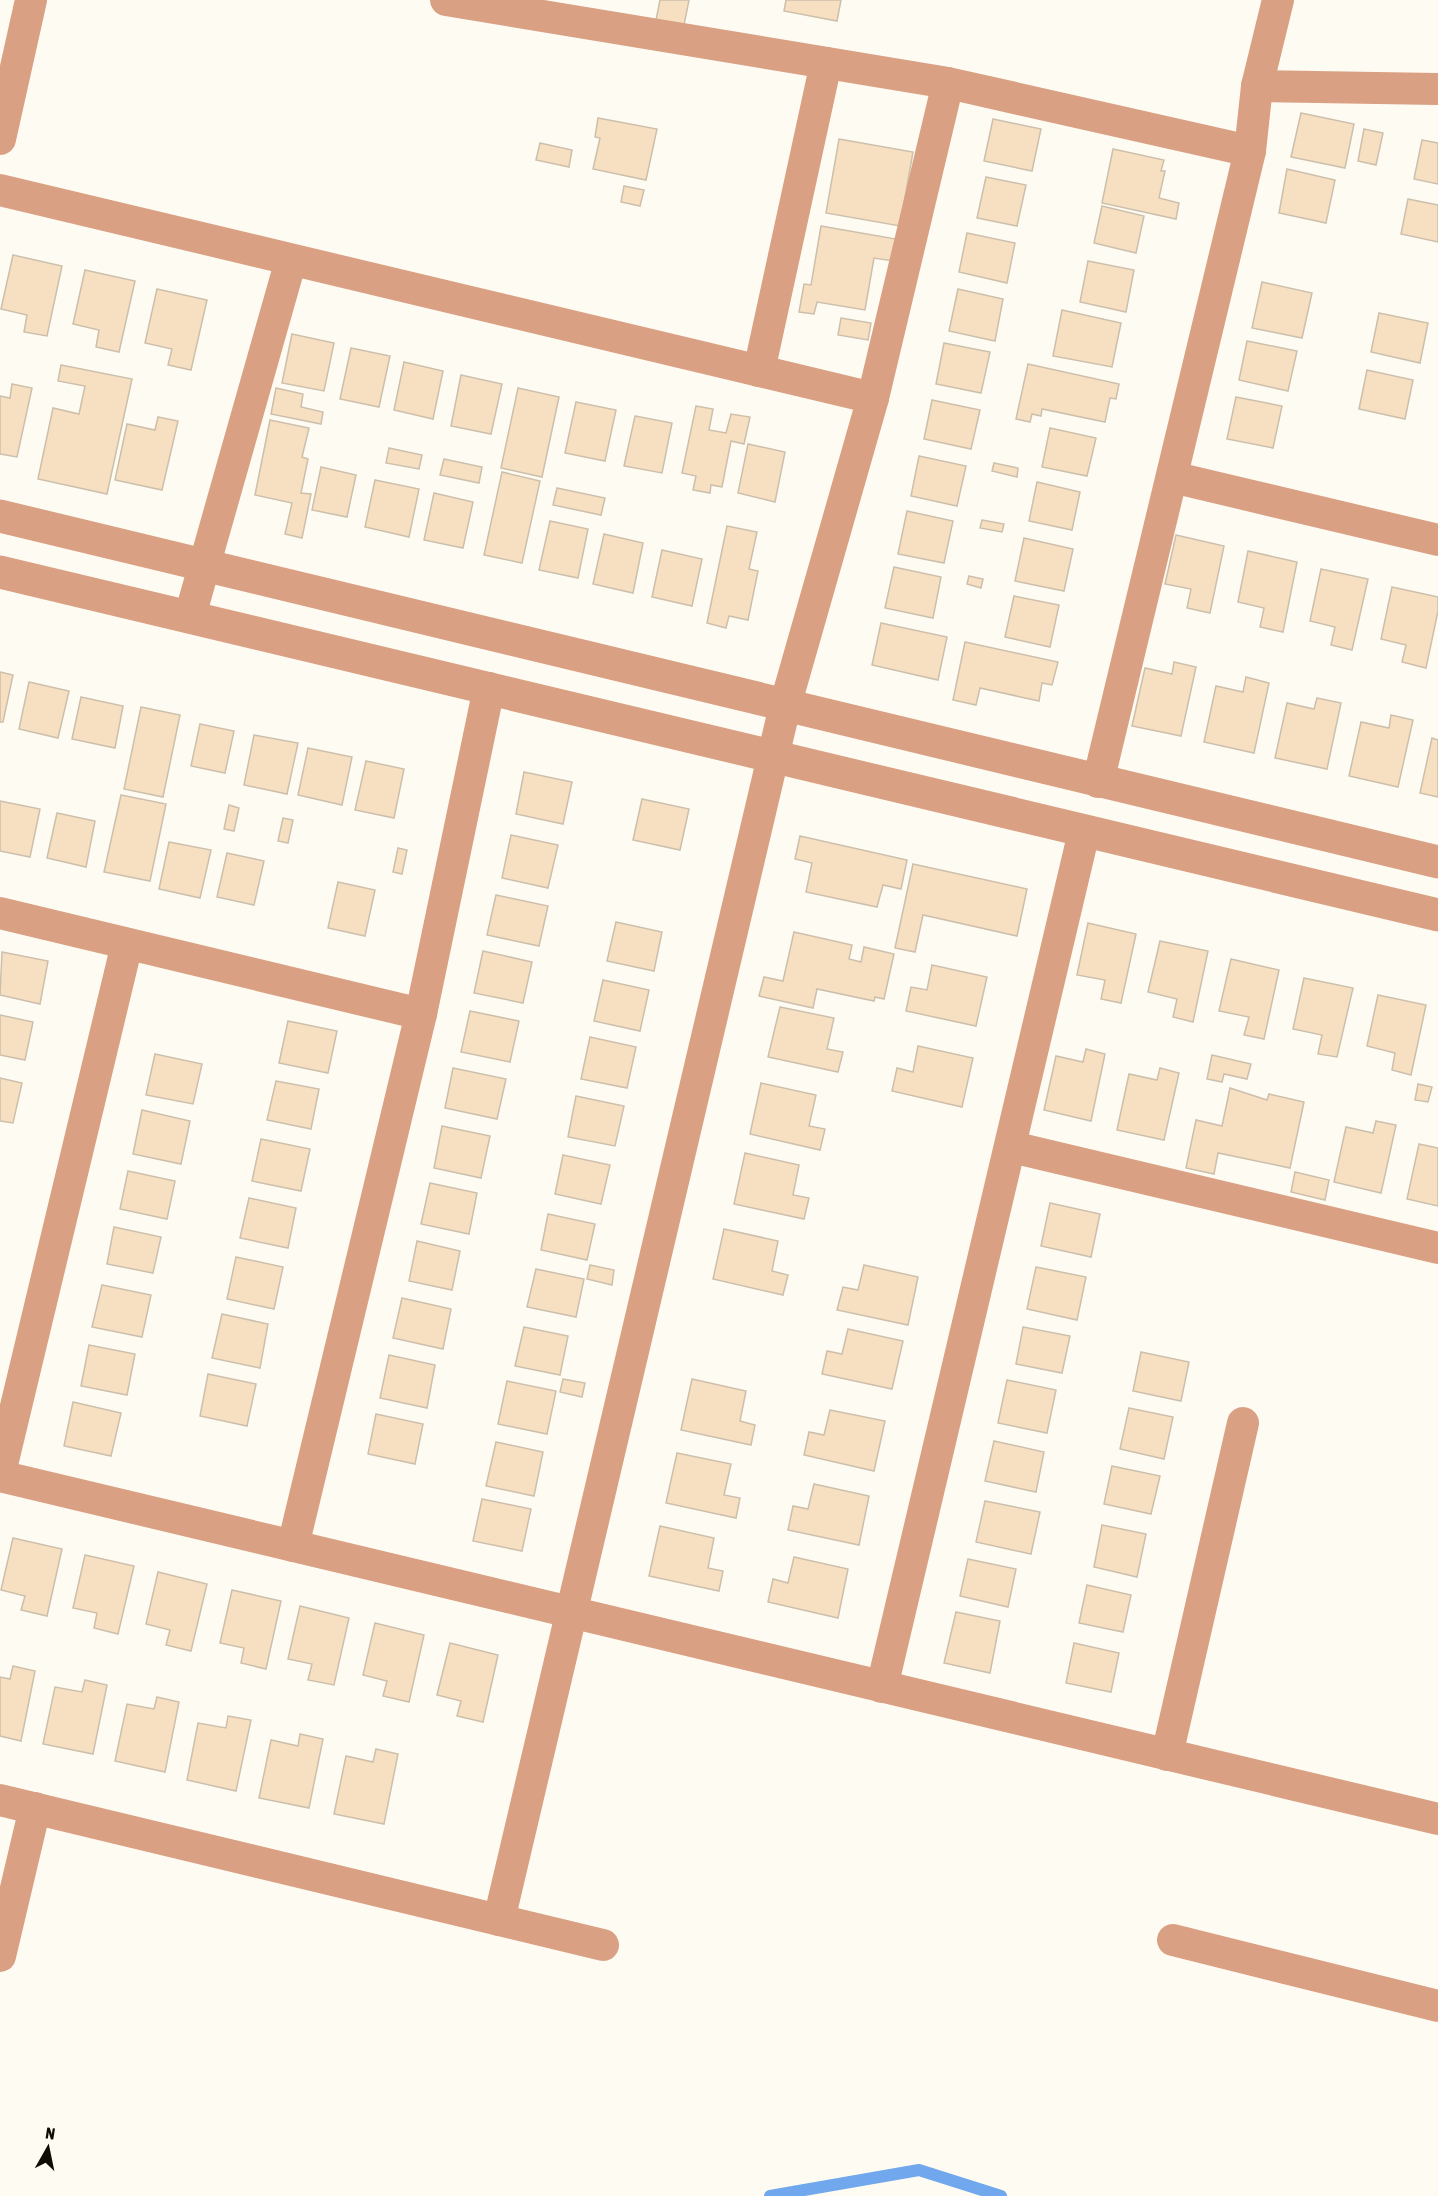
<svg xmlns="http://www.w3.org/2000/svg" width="1438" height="2196" font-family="'Asap Condensed',sans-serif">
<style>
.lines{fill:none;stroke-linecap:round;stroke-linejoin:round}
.stream{stroke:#71a7ed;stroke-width:12}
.building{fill:#f6e0c1;stroke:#cdbfac;stroke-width:1.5}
.minor{stroke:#daa084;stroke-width:32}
.tertiary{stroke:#daa084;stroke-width:33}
</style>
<rect width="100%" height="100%" fill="#fefcf2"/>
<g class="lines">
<path class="stream" d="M770,2196L919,2170L1001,2196"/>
</g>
<g class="building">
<path d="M660,0H689L684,25L656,20Z"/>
<path d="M786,0H841L837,21L784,11Z"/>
<path d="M1301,113L1354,124L1345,168L1291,157Z"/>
<path d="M598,118L657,129L646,180L593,169L600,138L595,137Z"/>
<path d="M993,119L1041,129L1032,171L984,161Z"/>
<path d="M1364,129L1383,133L1376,165L1358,161Z"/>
<path d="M839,139L913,152L900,226L826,213Z"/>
<path d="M1422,140L1438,143V184L1414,179Z"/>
<path d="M540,143L572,150L569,167L536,160Z"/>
<path d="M1113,149L1164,160L1161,171H1165L1159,198L1179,203L1176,219L1102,203Z"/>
<path d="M1287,169L1335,180L1326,223L1279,213Z"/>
<path d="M986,177L1026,185L1017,226L977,218Z"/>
<path d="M624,186L644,190L640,206L621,202Z"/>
<path d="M1408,199L1438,205V242L1401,234Z"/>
<path d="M1102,206L1144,216L1136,253L1094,243Z"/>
<path d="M821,226L896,239L893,261L874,258L865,310L817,302L814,314L799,312L804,284L811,285Z"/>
<path d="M967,233L1015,243L1007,283L959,272Z"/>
<path d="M13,255L62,266L47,336L24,332L27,315L1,309Z"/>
<path d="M1088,261L1134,270L1126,312L1080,302Z"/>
<path d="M85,270L135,281L119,352L96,347L99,330L73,324Z"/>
<path d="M1262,282L1312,293L1302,338L1252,328Z"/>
<path d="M157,289L207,300L191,370L168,365L172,349L145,343Z"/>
<path d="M958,289L1003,299L995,341L949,331Z"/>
<path d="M1062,310L1121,323L1112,367L1053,356Z"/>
<path d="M1379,313L1428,323L1420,363L1371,352Z"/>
<path d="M841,318L871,323L868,340L838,335Z"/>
<path d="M292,334L334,343L324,391L282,383Z"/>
<path d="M1247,341L1297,351L1288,391L1239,380Z"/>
<path d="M944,343L990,352L981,393L936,384Z"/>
<path d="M351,348L390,356L379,407L340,399Z"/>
<path d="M404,362L443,371L433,419L394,410Z"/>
<path d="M1028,364L1119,384L1116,399L1110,398L1105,422L1042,409L1041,416L1032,414L1030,422L1016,419Z"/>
<path d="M61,365L132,379L107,494L38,479L53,408L79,414L85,386L58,381Z"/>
<path d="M1367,370L1413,380L1405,419L1359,409Z"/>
<path d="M461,375L502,384L491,434L451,426Z"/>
<path d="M12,384L32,388L17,457L0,454V396L10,398Z"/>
<path d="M276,388L303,394L301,407L323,412L321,424L271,414Z"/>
<path d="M518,388L559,397L542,477L501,468Z"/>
<path d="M1236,397L1282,406L1273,448L1227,439Z"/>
<path d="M932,400L980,410L971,449L924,439Z"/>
<path d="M576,402L616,410L605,461L565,453Z"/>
<path d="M696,406L713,409L709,430L726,433L731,414L750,417L744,444L731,441L722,487L711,485L710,493L693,490L696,476L682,473Z"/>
<path d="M635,416L672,423L662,473L624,466Z"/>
<path d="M158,417L178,421L162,490L115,480L127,424L155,430Z"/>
<path d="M270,420L309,428L302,457L308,459L301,493L311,494L302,538L285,534L292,503L255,495Z"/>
<path d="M1050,428L1096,438L1087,476L1042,467Z"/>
<path d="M748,444L785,452L775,502L738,493Z"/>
<path d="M389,448L422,455L419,469L386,463Z"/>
<path d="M919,456L966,466L957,506L911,496Z"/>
<path d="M444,459L482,467L479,483L440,475Z"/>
<path d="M994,463L1018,468L1017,477L992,471Z"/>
<path d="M321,467L356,475L347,517L312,510Z"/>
<path d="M502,472L540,481L522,563L484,555Z"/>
<path d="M375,480L419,489L409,537L365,527Z"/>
<path d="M1037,482L1080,492L1072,530L1029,521Z"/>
<path d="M557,488L605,498L601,515L553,505Z"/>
<path d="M434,493L473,502L463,548L424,540Z"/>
<path d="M907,511L953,521L944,563L898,554Z"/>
<path d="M982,520L1004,524L1002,532L980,528Z"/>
<path d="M550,521L588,529L578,578L539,570Z"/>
<path d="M727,526L757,532L749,569L758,571L748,620L729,616L726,628L707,623Z"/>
<path d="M604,534L643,543L633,593L593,584Z"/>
<path d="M1176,535L1224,546L1210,613L1187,608L1191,589L1165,584Z"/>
<path d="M1024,538L1073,549L1064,591L1015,581Z"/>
<path d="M662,550L702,559L692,606L652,597Z"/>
<path d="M1248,551L1297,562L1283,632L1260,627L1264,608L1238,602Z"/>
<path d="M894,567L941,577L933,618L885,608Z"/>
<path d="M1321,569L1368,579L1352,650L1331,645L1335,627L1310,621Z"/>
<path d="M969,576L983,579L981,588L967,584Z"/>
<path d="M1392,587L1438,597V611L1426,668L1402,662L1406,645L1381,639Z"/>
<path d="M1014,596L1059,605L1050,647L1005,637Z"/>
<path d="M881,623L947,637L938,680L872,665Z"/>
<path d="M965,642L1058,662L1052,685L1042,683L1039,701L980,688L976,705L953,700Z"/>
<path d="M1174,662L1196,667L1181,736L1132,726L1145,668L1172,674Z"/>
<path d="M0,672L13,675L3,722H0Z"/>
<path d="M1246,677L1269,683L1254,753L1204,742L1216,686L1243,692Z"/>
<path d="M29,682L69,691L58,738L19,729Z"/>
<path d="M81,697L123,706L115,748L72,739Z"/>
<path d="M1317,698L1341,703L1327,769L1275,758L1287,703L1314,709Z"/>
<path d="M141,707L180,715L163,797L124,789Z"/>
<path d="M1391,715L1413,720L1398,787L1349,776L1361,722L1389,728Z"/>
<path d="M200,724L234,731L225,773L191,766Z"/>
<path d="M254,735L298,743L287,794L244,785Z"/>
<path d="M1432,738L1438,740V797L1420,793Z"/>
<path d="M308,748L352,757L342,805L298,795Z"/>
<path d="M366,761L404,769L394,818L355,810Z"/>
<path d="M524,772L572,782L563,824L516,814Z"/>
<path d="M121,795L166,804L150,881L104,872Z"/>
<path d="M642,799L689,809L680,850L633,840Z"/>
<path d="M0,801L40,809L30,857L0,851Z"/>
<path d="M229,805L239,808L234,831L224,829Z"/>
<path d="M57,813L95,821L86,867L47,858Z"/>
<path d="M283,818L293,820L288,843L278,841Z"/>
<path d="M511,835L558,845L548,888L502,878Z"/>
<path d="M800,836L907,860L901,889L883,885L877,907L806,892L812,863L795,859Z"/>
<path d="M169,842L211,850L200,898L159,889Z"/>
<path d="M398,848L407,850L402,874L393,872Z"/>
<path d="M227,853L264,861L254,905L217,897Z"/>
<path d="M913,864L1027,889L1017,936L923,915L915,952L895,948Z"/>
<path d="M338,882L375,890L365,936L328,928Z"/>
<path d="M496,895L548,906L539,946L487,935Z"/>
<path d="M616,922L662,932L654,971L607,961Z"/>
<path d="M1088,923L1136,934L1121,1003L1101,999L1105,980L1077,975Z"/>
<path d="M794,932L852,945L849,959L861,962L864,947L894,954L884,999L875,997L874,1001L817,989L813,1008L759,996L764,977L783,981Z"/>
<path d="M1160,941L1208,951L1193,1022L1173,1017L1177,999L1148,992Z"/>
<path d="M483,951L532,962L523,1003L474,993Z"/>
<path d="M2,952L48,961L40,1004L0,995Z"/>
<path d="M1231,959L1279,970L1264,1039L1244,1035L1249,1017L1219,1011Z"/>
<path d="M932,965L987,977L976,1026L906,1011L911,987L927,990Z"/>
<path d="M1304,978L1353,988L1337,1057L1318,1054L1322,1035L1293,1029Z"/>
<path d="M603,980L649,990L640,1031L594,1021Z"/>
<path d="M1378,995L1426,1005L1411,1075L1392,1070L1395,1053L1367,1046Z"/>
<path d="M780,1007L834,1018L827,1049L843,1052L838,1072L768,1057Z"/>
<path d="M470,1011L519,1021L510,1062L461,1052Z"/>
<path d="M0,1015L33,1022L25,1060L0,1055Z"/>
<path d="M288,1021L337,1031L328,1073L279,1063Z"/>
<path d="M590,1037L636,1047L627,1088L581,1079Z"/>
<path d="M918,1046L973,1058L962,1107L892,1091L897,1068L913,1072Z"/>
<path d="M1086,1049L1105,1054L1091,1121L1044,1110L1056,1056L1083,1062Z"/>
<path d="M155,1054L202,1064L193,1104L146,1095Z"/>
<path d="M1212,1055L1251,1064L1247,1079L1224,1074L1222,1082L1207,1079Z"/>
<path d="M453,1068L506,1079L497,1119L445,1108Z"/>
<path d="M1160,1068L1179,1073L1164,1140L1117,1130L1129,1074L1157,1080Z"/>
<path d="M0,1078L22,1083L13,1123L0,1121Z"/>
<path d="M276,1081L319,1089L311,1129L267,1120Z"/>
<path d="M761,1083L816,1095L809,1126L825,1129L820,1150L750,1134Z"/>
<path d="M1418,1084L1432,1087L1428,1102L1415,1100Z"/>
<path d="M1230,1088L1267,1100L1269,1094L1304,1102L1290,1168L1218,1153L1214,1174L1186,1168L1196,1120L1222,1126Z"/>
<path d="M576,1096L624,1106L615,1146L568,1137Z"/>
<path d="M142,1110L190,1121L181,1164L133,1154Z"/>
<path d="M1376,1121L1396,1125L1381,1193L1334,1182L1346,1127L1373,1133Z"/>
<path d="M442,1126L490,1136L481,1178L434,1168Z"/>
<path d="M261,1139L310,1149L301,1191L252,1181Z"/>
<path d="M1419,1144L1438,1148V1206L1407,1199Z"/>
<path d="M745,1153L799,1165L793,1195L809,1198L804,1219L734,1204Z"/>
<path d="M563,1155L610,1165L601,1204L555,1194Z"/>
<path d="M128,1171L175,1181L167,1219L120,1209Z"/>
<path d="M1295,1172L1329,1180L1325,1200L1291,1192Z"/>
<path d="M430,1183L477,1193L469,1234L421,1224Z"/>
<path d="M249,1198L296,1208L288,1248L240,1238Z"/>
<path d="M1050,1203L1100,1214L1091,1257L1041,1246Z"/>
<path d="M548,1214L595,1224L587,1260L541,1250Z"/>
<path d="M114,1227L161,1237L153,1273L107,1264Z"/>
<path d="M724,1229L778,1241L772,1271L788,1275L783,1295L713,1279Z"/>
<path d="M417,1241L460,1251L452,1290L409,1281Z"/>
<path d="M236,1257L283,1267L274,1309L227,1299Z"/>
<path d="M590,1265L614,1270L612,1285L587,1279Z"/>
<path d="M864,1265L918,1277L908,1325L837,1310L843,1287L858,1290Z"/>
<path d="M1036,1267L1086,1277L1077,1320L1027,1309Z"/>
<path d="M536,1269L584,1279L576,1317L527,1307Z"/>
<path d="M102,1285L151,1295L142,1337L92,1327Z"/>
<path d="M402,1298L451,1309L443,1349L393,1338Z"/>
<path d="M222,1314L268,1324L260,1368L212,1358Z"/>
<path d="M524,1327L568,1336L560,1375L515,1366Z"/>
<path d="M1023,1327L1070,1336L1062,1373L1016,1364Z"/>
<path d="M848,1329L903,1341L892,1389L822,1374L827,1351L842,1354Z"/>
<path d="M89,1345L135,1354L127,1395L81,1386Z"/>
<path d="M1141,1352L1189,1362L1181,1401L1133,1391Z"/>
<path d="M389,1355L435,1365L427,1408L380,1398Z"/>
<path d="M208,1374L256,1384L247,1426L200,1416Z"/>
<path d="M563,1379L585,1383L582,1397L560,1392Z"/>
<path d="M692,1379L746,1391L740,1421L755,1425L751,1445L681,1430Z"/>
<path d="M1007,1380L1056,1390L1047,1433L998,1423Z"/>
<path d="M507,1381L556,1391L547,1434L498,1424Z"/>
<path d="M73,1402L121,1413L111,1456L64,1446Z"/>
<path d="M1129,1408L1173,1417L1164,1459L1120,1449Z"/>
<path d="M830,1410L885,1421L874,1471L804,1455L809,1432L824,1435Z"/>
<path d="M376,1414L423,1424L415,1464L368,1454Z"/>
<path d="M994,1441L1044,1452L1036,1492L985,1481Z"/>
<path d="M496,1442L543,1452L534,1496L486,1486Z"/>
<path d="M677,1453L731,1464L724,1495L740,1498L736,1518L666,1503Z"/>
<path d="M1112,1466L1160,1476L1151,1514L1104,1504Z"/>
<path d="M814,1484L869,1496L859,1545L788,1530L793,1506L808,1509Z"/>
<path d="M482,1499L531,1509L522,1551L473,1541Z"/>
<path d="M985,1501L1040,1512L1031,1554L976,1542Z"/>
<path d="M1102,1525L1146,1534L1137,1577L1094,1567Z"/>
<path d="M660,1526L714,1538L708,1568L723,1571L719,1591L649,1576Z"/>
<path d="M13,1538L62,1549L47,1616L21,1610L25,1596L1,1590Z"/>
<path d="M85,1555L134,1566L118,1634L94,1628L97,1613L73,1608Z"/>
<path d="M794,1557L848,1569L838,1618L768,1602L773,1579L788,1583Z"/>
<path d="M968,1559L1016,1569L1008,1607L960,1596Z"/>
<path d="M158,1572L207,1584L191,1651L166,1645L170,1630L146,1624Z"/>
<path d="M1087,1585L1131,1595L1123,1632L1079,1623Z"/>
<path d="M232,1590L281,1601L266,1669L241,1663L244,1648L220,1643Z"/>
<path d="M300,1606L349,1618L334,1685L308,1680L312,1664L288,1659Z"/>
<path d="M956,1612L1000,1621L990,1673L944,1663Z"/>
<path d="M375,1623L424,1635L409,1702L383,1696L387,1681L363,1675Z"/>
<path d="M450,1643L498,1655L483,1722L457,1716L461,1701L437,1695Z"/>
<path d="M1074,1643L1119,1653L1111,1692L1066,1683Z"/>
<path d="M13,1666L35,1671L21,1741L0,1736V1677L10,1679Z"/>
<path d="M85,1680L107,1685L93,1754L43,1744L55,1687L82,1692Z"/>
<path d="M157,1697L179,1702L165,1772L115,1761L127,1704L154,1709Z"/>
<path d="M228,1716L251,1720L236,1791L187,1780L198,1723L226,1728Z"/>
<path d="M300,1734L323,1739L309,1808L259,1798L271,1740L298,1746Z"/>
<path d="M376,1749L398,1754L384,1824L334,1814L346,1756L373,1762Z"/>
</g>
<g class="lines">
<g class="minor">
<path d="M446,0L948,83L1250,151"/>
<path d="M1257,86L1438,89"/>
<path d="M0,139L31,0"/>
<path d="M0,190L873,398"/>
<path d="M759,371L826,63"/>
<path d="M1172,477L1438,540"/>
<path d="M190,616L291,260"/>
<path d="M1098,782L1250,151L1257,86L1278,0"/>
<path d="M0,913L421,1014"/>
<path d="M1012,1147L1438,1248"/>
<path d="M0,1473L127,944"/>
<path d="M0,1476L1438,1819"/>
<path d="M293,1546L421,1014L489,688"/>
<path d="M882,1687L1084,832"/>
<path d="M1167,1755L1243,1423"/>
<path d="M0,1800L603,1945"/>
<path d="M499,1920L785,706L873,398L948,83"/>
<path d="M1173,1940L1438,2006"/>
<path d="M0,1956L35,1808"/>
</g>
<g class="tertiary">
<path d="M0,516L1438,862"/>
<path d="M0,572L1438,915"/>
</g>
</g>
<g transform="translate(48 2148) rotate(9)" stroke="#fefcf2" stroke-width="4.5" paint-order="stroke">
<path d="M0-4.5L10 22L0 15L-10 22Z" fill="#0e0c05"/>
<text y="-9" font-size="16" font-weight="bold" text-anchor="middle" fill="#0e0c05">N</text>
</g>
</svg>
